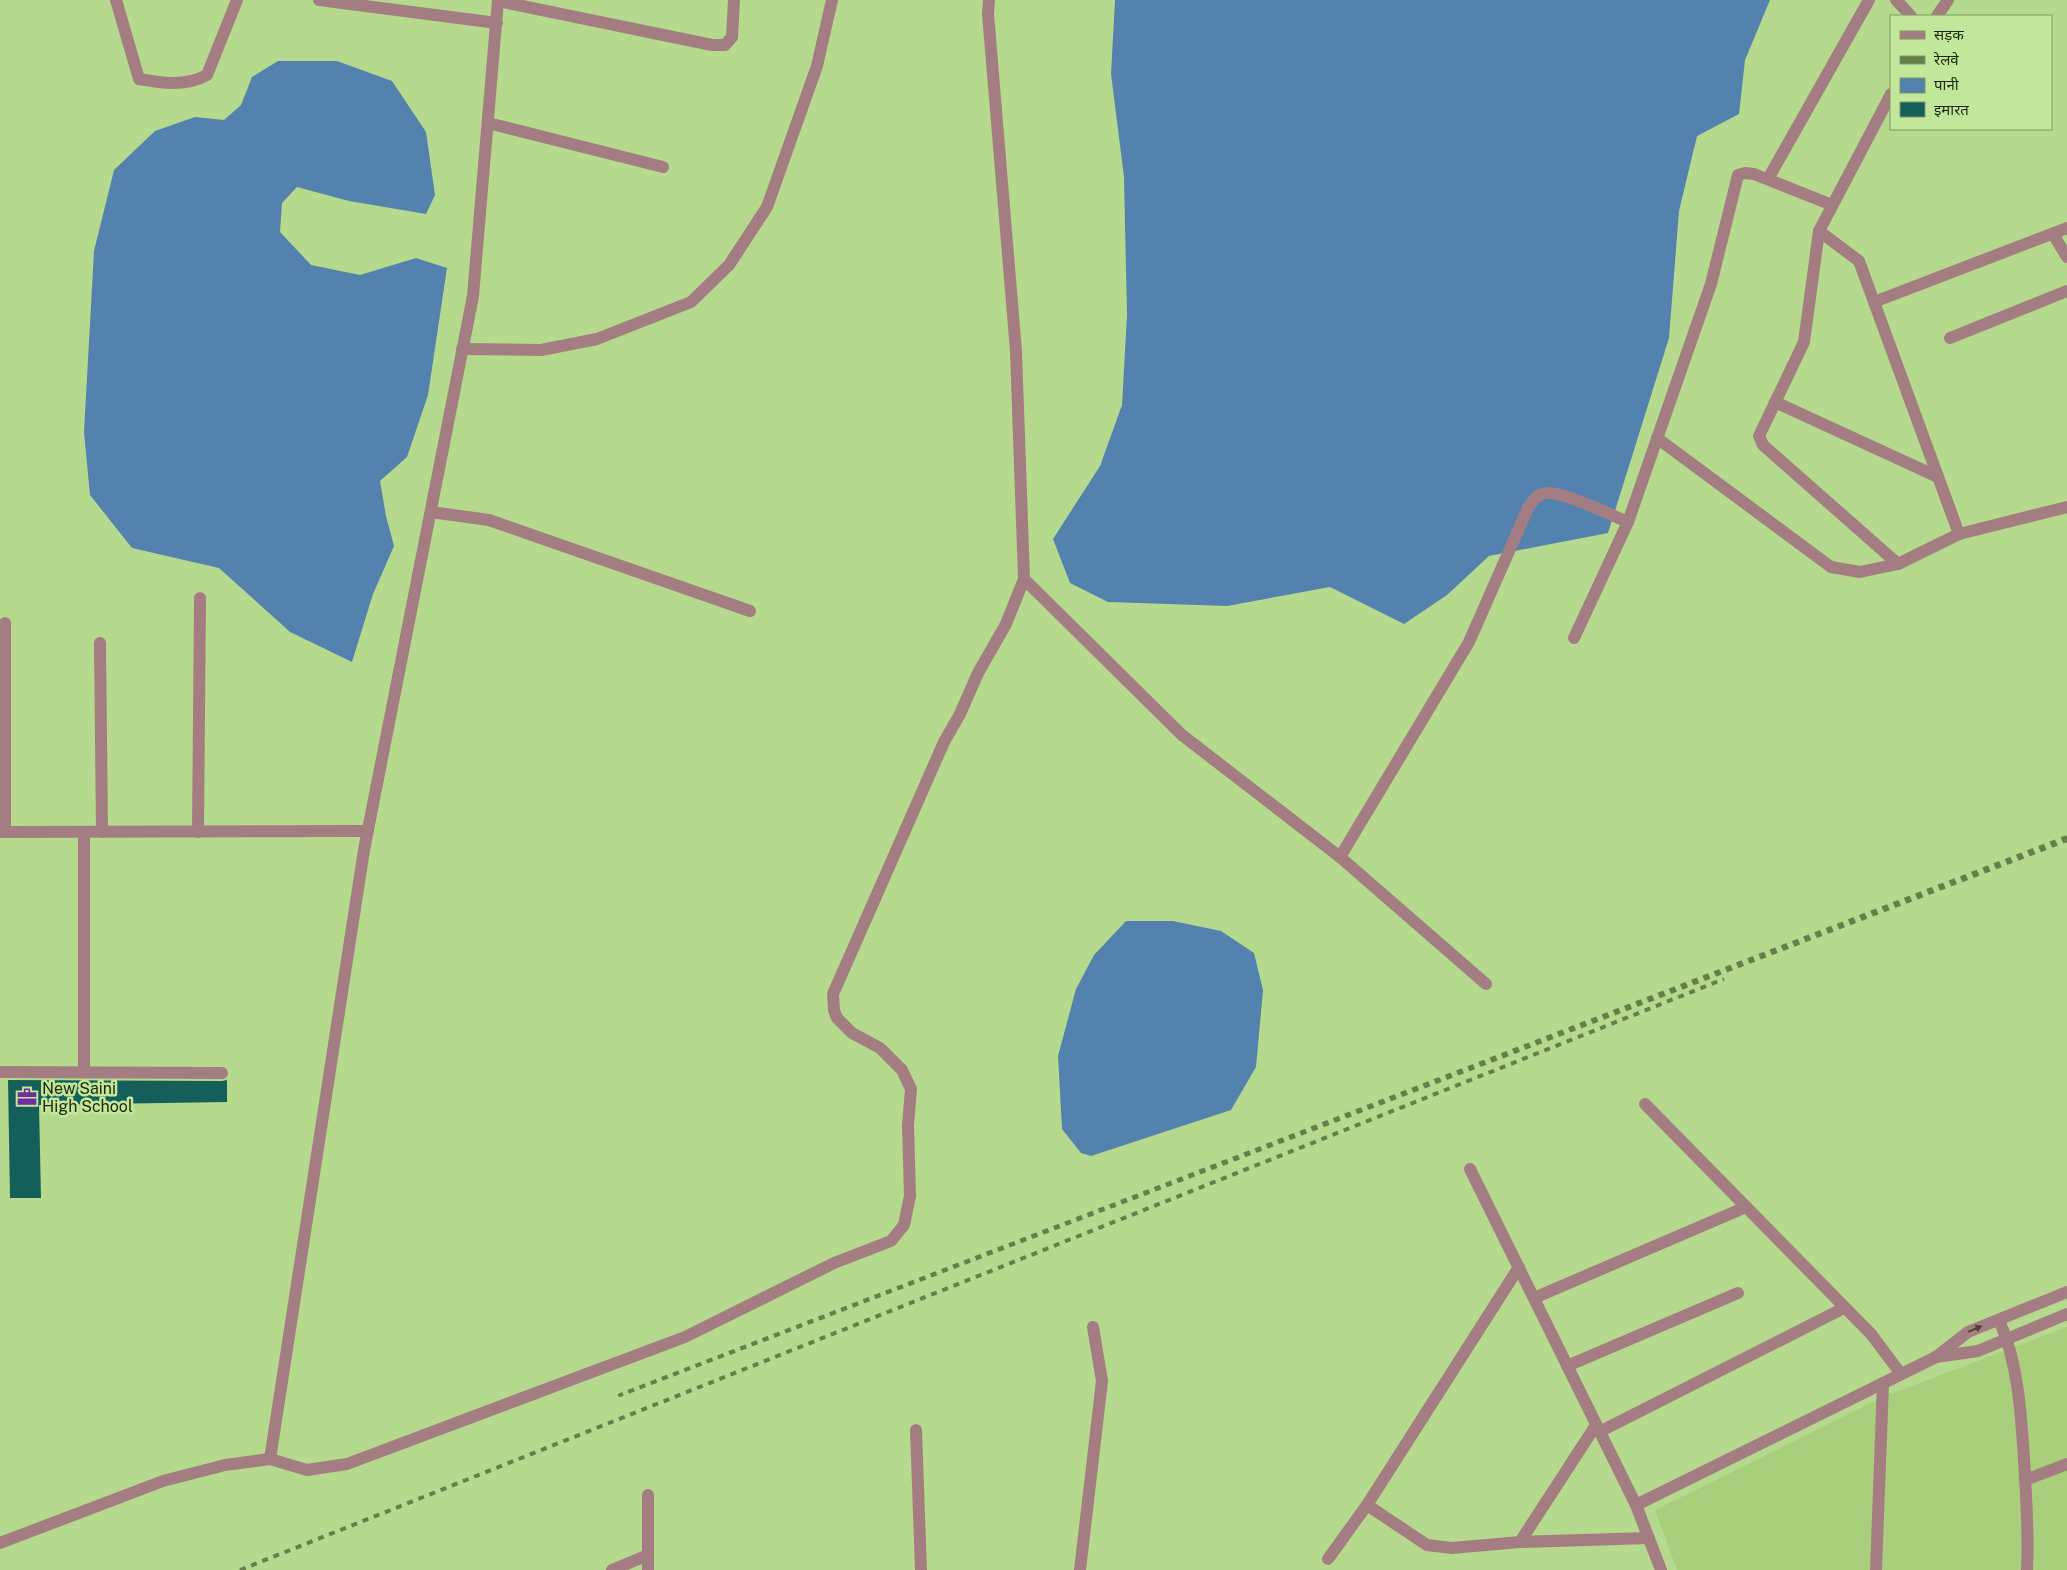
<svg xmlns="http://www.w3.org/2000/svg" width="2067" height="1570" font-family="'Public Sans','Noto Sans Devanagari',sans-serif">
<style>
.built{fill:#a9cf7c}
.water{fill:#5382af}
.building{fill:#155f5b}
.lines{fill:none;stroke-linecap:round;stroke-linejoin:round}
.minor{stroke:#a47d83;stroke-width:12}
.rail{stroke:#667e49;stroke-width:4;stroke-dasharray:6 6;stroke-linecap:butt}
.oneway{fill:#4a4533}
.labels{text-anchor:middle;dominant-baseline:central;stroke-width:5;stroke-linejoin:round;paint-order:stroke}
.poi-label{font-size:16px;fill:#1a2708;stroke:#c3e79a;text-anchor:start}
</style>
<rect width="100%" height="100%" fill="#b6da8d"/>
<path class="built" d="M2067,1327V1570H1677L1655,1510L1883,1397Z"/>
<g class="water">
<path d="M1115,0H1770L1745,60L1739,114L1697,136L1679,211L1669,338L1608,533L1489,556L1447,595L1404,624L1330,587L1227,606L1108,602L1070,583L1053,539L1100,466L1122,405L1127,315L1124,177L1111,74Z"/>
<path d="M278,61H337L392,81L426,132L435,195L426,214L349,201L297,187L282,203L280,232L311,265L360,275L416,258L447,268L428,395L407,457L380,481L386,516L394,546L373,594L352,662L290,632L219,568L132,548L90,495L84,432L94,251L114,170L155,131L195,117L224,120L241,105L252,77Z"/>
<path d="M1126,921H1173L1221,931L1254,953L1263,990L1256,1067L1231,1110L1091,1156L1081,1153L1062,1129L1058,1056L1076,989L1094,955Z"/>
</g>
<path class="building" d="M8,1080L222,1081L227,1080V1102L39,1105L41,1198H10Z"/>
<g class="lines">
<g class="minor">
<path d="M116,0L139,79C162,83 185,87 207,75L237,0"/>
<path d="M319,0L497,23"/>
<path d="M989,0L988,14L1016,351L1024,579L1182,735L1340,857L1486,984"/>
<path d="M1896,0L1911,16"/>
<path d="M498,1L712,45H725L732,37L734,0"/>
<path d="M1937,16L1948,0"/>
<path d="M1891,94L1819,231L1804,342L1759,436L1763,445L1898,564"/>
<path d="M488,123L663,167"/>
<path d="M1768,179L1869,0"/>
<path d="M1819,231L1859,261L1959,534"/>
<path d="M2053,234L2067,257"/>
<path d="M1874,302L2067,228"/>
<path d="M1950,338L2067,291"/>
<path d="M462,349L541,350L597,339L691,302L729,265L767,207L817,66L832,0"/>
<path d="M1775,402L1938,477"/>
<path d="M1657,438L1831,567L1860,572L1898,564L1959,534L2067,507"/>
<path d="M431,512L489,520L750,611"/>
<path d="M5,623V832"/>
<path d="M1574,638L1628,522L1711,284L1738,175L1745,173L1754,174L1832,205"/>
<path d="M100,643L102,832"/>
<path d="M0,832L368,831"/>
<path d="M84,832V1072"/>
<path d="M198,832L200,598"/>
<path d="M1340,857L1469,642L1528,508C1532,501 1537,494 1545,493C1563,491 1609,514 1628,522"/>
<path d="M0,1072L222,1073"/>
<path d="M1645,1104L1871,1334L1901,1374"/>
<path d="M1470,1169L1636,1505L1661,1570"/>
<path d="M1534,1298L1746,1207"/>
<path d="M1999,1320C2018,1362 2021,1413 2024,1459C2026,1496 2029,1533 2027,1570"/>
<path d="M1936,1357L1978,1351L2067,1314"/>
<path d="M1567,1366L1738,1293"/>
<path d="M916,1430L921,1570"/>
<path d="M1599,1432L1844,1308"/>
<path d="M270,1459L364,850L473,296L498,0"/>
<path d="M2025,1480L2067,1464"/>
<path d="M648,1495V1570"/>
<path d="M1367,1505L1427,1545L1452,1548L1520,1542L1649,1538"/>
<path d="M1636,1505L1936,1357L1968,1332L2067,1292"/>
<path d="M1520,1542L1596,1425"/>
<path d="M0,1543L163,1481L225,1465L270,1459L307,1470L347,1464L685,1337L834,1263L891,1241L904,1225L910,1196L908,1125L911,1089L902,1070L880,1048L852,1033L837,1018L834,1010L833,994L944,742L960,714L978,673L1006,624L1024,579"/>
<path d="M1328,1559L1367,1505L1519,1267"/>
<path d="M612,1570L648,1555"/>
<path d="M1080,1570L1102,1381L1093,1327"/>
<path d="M1876,1570L1883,1383"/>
</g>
<g class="rail">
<path d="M2067,837L620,1395L2067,840"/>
<path d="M240,1570L1724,979"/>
</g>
</g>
<defs><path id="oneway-solid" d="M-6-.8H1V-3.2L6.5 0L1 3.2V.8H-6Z" transform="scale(1.25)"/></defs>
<use class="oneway" href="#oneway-solid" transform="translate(1975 1329) rotate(-23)"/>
<defs>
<symbol id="office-bare" viewBox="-9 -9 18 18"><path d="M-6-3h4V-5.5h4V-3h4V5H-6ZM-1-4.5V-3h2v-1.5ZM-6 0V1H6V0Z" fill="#732ca0" stroke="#c3e79a" stroke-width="2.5" paint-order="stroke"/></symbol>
</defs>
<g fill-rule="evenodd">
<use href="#office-bare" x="13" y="1083" width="28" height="28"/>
</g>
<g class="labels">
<g class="poi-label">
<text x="42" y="1088">New Saini<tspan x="42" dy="18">High School</tspan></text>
</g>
</g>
<rect x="1890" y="15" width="162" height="115" fill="#c3e79a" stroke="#7f9a60"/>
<rect x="1900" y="31" width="25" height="8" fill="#a47d83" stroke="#7f9a60"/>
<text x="1934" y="40" font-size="15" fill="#1a2708">सड़क</text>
<rect x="1900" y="56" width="25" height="8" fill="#667e49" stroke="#7f9a60"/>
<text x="1934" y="65" font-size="15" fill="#1a2708">रेलवे</text>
<rect x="1900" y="78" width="25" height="15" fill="#5382af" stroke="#7f9a60"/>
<text x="1934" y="90" font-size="15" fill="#1a2708">पानी</text>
<rect x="1900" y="102" width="25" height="15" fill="#155f5b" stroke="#7f9a60"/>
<text x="1934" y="115" font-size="15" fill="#1a2708">इमारत</text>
</svg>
